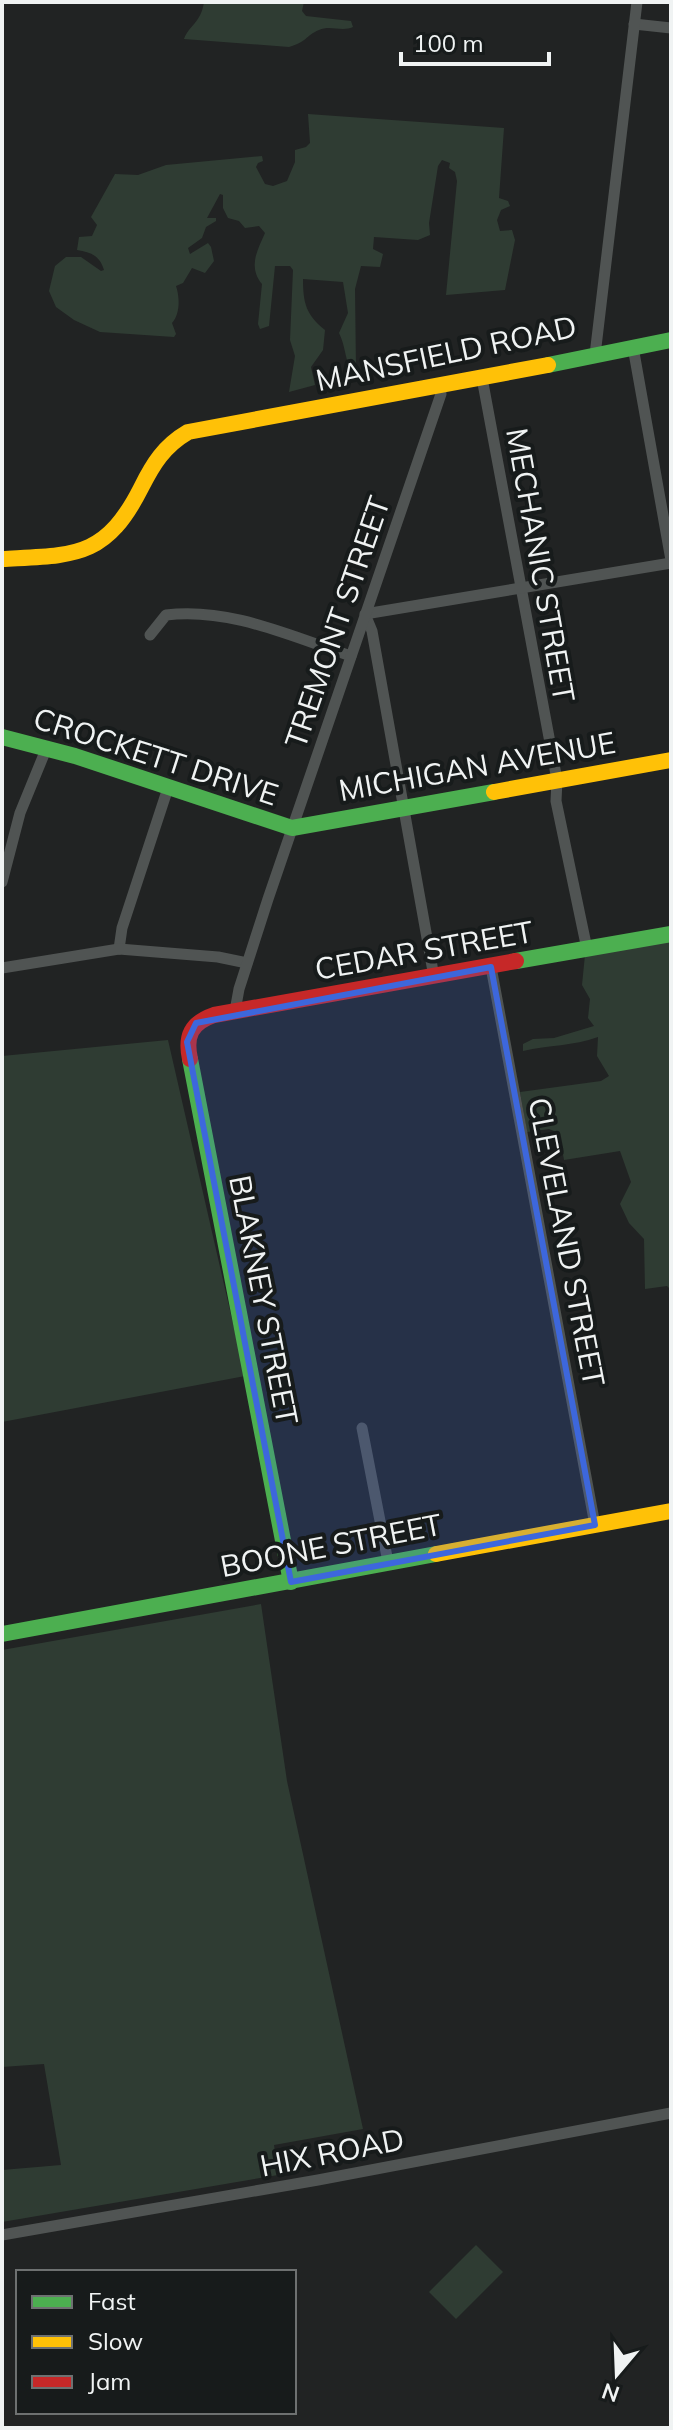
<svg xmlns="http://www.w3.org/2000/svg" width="673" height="2430" font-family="Mulish,sans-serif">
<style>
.green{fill:#2f3c33}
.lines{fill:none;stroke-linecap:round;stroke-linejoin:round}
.street{stroke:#505453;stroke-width:11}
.fast{stroke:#4caf50;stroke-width:16}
.slow{stroke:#ffc107;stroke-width:16}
.jam{stroke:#c62828;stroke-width:16}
.marked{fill:#3d67dc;fill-opacity:0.2;stroke:#3d67dc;stroke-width:6;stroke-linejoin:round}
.labels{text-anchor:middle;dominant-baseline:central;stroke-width:8;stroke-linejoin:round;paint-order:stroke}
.street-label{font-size:30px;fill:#f0f3f3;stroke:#171b1b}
</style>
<rect width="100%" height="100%" fill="#212323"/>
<g class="green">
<path d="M204,2H304L302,11L306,16L351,21L353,27C342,32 330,25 319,30C305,36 307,42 289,47L184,39C189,25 201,23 204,2Z"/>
<path d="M308,114L504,128L499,198L508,201L510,206L501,210L497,220L500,231L512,230L515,240L505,290L446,295L457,181L455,172L449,168L450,163L442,160L438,166L429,223L430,235L418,240L374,237L373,249L383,254L380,267L361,266L355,289L356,370L350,369C345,357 345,345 339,333L348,313L343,282L303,279C303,303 306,315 325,330L323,350L311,367L315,385L289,392L295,356L290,340L293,270L290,266H275L269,326L260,329L258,324L262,284C248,267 257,251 265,233L259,226L245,228L239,221L228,218L223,208V195L220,194L207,218H216V221L206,227L202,238L188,248L190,254L208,243L211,247L214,261L205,273L192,268L183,283L176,286C180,298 180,314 172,323L176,334L174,337L100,332L74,320L56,307L49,291L55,266L66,257H81L101,271L104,270C100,256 91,252 77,250L79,237L92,236L97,225L91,217L115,174L138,175L166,165L262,156L263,161L258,163L256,167L265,184L273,186L287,181L295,162V150L306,147L310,143Z"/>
<path d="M671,938V1290L667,1286L645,1289L644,1239L629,1223L620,1204L631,1182L620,1151L564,1160L559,1133L549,1129L527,1132L520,1092L601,1081L609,1076L597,1056L598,1037C573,1046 549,1045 523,1051V1044L533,1039L554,1038L594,1026L588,1018L590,999L582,985L585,955Z"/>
<path d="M168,1040L245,1376L2,1422V1056Z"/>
<path d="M261,1604L287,1781L363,2129L274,2145L278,2175L2,2222V2170L61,2165L44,2064L2,2067V1650Z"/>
<path d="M476,2245L503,2272L456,2319L429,2292Z"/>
</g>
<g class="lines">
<g class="street">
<path d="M634,24L671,28"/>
<path d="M633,347L671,560"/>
<path d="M595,355L637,2"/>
<path d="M482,378L557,780L556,801L587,949"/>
<path d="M150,635L166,615C230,607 292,637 351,656"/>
<path d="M2,882L20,813L47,747"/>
<path d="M119,949L122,928L168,788"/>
<path d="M491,967L595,1525"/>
<path d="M2,968L119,949L218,957L247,963"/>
<path d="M434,977L372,631L365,614L671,563"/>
<path d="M235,1011L239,989L268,899L441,394L440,386"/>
<path d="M362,1428L388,1562"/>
<path d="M2,2235L318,2180L671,2113"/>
</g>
<g class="fast">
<path d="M548,365L671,340"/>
<path d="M2,737L75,756L292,828L494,792"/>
<path d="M516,961L671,934"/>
<path d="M190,1059L291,1582"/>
<path d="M2,1634L436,1554"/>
</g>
<g class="slow">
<path d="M2,559C74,555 105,559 141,488C153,464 164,446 188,432L548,365"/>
<path d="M494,792L671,760"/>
<path d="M436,1554L671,1511"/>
</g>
<path class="jam" d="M190,1059C185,1036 191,1023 214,1015L516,961"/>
</g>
<path class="marked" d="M491,967L595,1525L291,1582L187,1042L196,1023Z"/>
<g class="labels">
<g class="street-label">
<text transform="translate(446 353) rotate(-12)">MANSFIELD ROAD</text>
<text transform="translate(541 565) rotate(80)">MECHANIC STREET</text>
<text transform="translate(337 622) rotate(-71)">TREMONT STREET</text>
<text transform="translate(156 756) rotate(18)">CROCKETT DRIVE</text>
<text transform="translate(477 766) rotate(-10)">MICHIGAN AVENUE</text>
<text transform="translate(424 950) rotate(-10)">CEDAR STREET</text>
<text transform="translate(567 1242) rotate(79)">CLEVELAND STREET</text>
<text transform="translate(264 1300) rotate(79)">BLAKNEY STREET</text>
<text transform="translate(331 1545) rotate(-11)">BOONE STREET</text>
<text transform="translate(332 2152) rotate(-11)">HIX ROAD</text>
</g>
</g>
<rect width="673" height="2430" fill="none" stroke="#f0f3f3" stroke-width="8"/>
<rect x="16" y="2270" width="280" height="144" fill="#171b1b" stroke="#6e7171" stroke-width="2"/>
<rect x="32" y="2296" width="40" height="12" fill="#4caf50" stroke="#6e7171" stroke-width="2"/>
<text x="88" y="2310" font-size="24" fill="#f0f3f3">Fast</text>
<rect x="32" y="2336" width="40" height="12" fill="#ffc107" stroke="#6e7171" stroke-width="2"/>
<text x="88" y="2350" font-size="24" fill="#f0f3f3">Slow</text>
<rect x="32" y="2376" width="40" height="12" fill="#c62828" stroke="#6e7171" stroke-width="2"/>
<text x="88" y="2390" font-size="24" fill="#f0f3f3">Jam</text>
<g transform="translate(617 2374) rotate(199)" stroke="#171b1b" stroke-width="6" paint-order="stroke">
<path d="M0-6L14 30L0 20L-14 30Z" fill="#f0f3f3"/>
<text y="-12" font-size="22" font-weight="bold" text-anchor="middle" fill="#f0f3f3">N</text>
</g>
<path d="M401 52v12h148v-12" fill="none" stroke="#f0f3f3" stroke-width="4"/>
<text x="413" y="52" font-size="24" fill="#f0f3f3" stroke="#171b1b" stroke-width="6" paint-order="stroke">100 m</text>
</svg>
